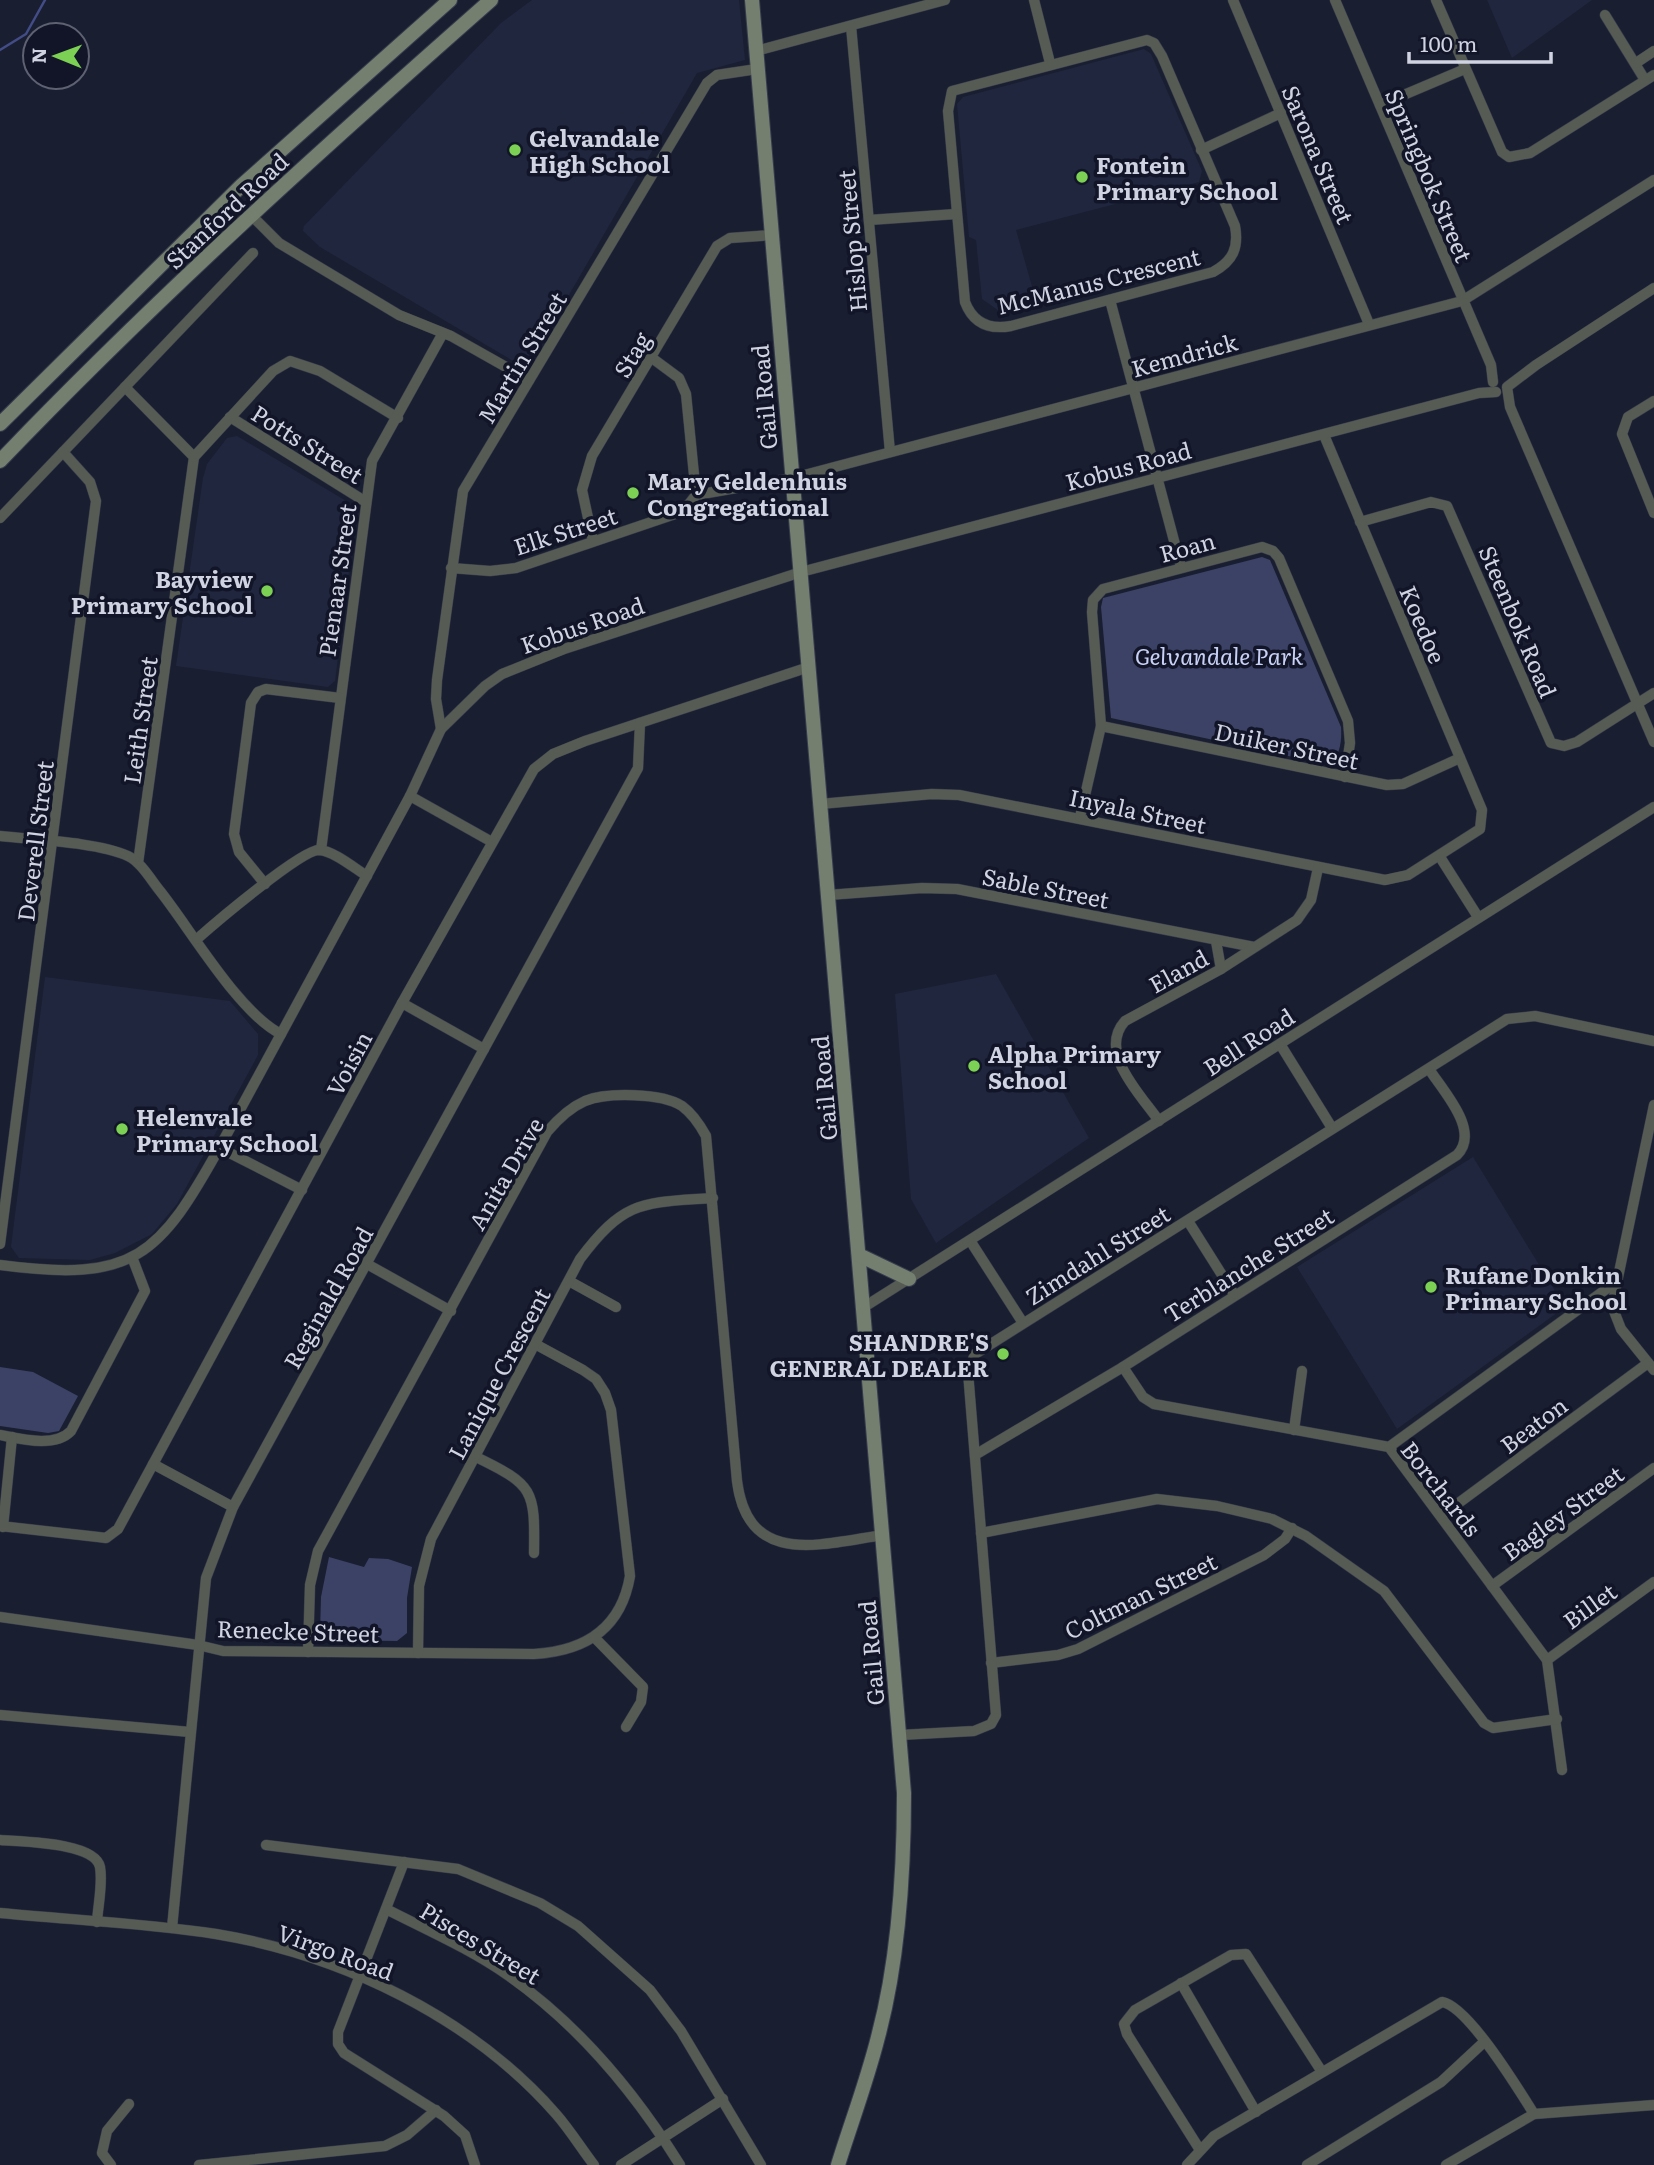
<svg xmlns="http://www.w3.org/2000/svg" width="1654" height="2165" font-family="Literata,serif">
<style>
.built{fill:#21263f}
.green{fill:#3b4266}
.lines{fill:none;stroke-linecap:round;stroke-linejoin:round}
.stream{stroke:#424c86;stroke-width:2.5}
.street-casing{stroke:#373b4d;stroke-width:11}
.secondary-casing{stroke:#373b4d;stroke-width:16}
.street{stroke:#565c53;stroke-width:10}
.secondary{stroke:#747f70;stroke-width:14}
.poi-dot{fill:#7cd155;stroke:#111527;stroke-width:2.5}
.labels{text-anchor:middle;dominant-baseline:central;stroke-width:7;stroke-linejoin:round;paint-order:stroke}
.poi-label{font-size:23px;font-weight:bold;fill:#d0d3e1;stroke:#111527;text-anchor:start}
.street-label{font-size:23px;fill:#d0d3e1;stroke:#111527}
.park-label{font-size:23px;font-style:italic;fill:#c9d2f6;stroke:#111527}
</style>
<rect width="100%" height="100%" fill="#1a1e31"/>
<g class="built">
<path d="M532,0H739L745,60L697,73L528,366L520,365L320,247L303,231L304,226L501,23Z"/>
<path d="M1487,0H1592L1512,58Z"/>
<path d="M1144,49L1151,54L1202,171L1199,182L1016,230L1037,304L1002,313L982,299L976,240L969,237L957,104L963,97Z"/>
<path d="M237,436L348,502L356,515L335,681L328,687L176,666L203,478L207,464L227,438Z"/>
<path d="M996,974L1089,1138L936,1243L911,1199L895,994Z"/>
<path d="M45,977L230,1001L258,1034V1055L177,1204L152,1234L115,1253L90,1260L19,1258L11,1247Z"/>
<path d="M1473,1157L1565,1307L1397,1429L1297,1267Z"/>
</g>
<g class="green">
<path d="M1262,557L1270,560L1341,727C1342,740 1340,756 1330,765L1111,718L1101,607L1103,598Z"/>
<path d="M0,1367L33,1372L78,1396L59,1431L48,1433L0,1426Z"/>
<path d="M329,1557L364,1567L369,1558L388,1559L412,1567L407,1598V1633L397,1641L328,1640L320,1633L321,1597Z"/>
</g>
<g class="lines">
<path class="stream" d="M0,50L26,34L45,0"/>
<defs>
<g id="street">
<path d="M1034,0L1050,63"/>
<path d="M1233,0L1369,324"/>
<path d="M1335,0L1491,365L1493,382"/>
<path d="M1436,0L1502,152L1509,157L1530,153L1654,75"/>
<path d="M1605,15L1645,80"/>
<path d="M851,26L890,452"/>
<path d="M1147,40L1154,43L1162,56L1235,226C1239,248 1233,261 1213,272L1011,326C989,330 973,323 965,302L948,111L952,91Z"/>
<path d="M756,51L945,0"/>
<path d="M1636,63L1654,51"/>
<path d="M1380,105L1465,69"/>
<path d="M1201,150L1281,113"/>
<path d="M252,216L279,243L399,315L451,336L529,380"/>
<path d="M869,220L956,214"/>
<path d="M1654,288L1536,365L1507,387L1510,407L1654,742"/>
<path d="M1110,300L1181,567"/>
<path d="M125,387L194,457L138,863"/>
<path d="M1654,401L1628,417L1622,434L1654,513"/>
<path d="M230,417L366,502"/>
<path d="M194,457L273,371L290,361L320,371L398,418"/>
<path d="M696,495L793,478L1462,301L1654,180"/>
<path d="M0,518L253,253"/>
<path d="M1360,522L1431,502L1447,506L1551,743L1564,746L1577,742L1654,693"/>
<path d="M593,541L582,490L592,456L717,246L730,238L773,235"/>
<path d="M451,568L490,571L516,568L675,514L685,509L696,495L686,394L679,378L652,358"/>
<path d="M1101,726L1387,785L1403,784L1460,758"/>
<path d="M441,729L436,699L437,680L463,491L707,83L717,75L757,69"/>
<path d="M410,796L492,842"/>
<path d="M820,804L932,794L959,795L1385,880L1408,875L1480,829L1482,810L1324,435"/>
<path d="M1080,817L1101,726L1092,612L1093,600L1103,589L1262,547L1273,551L1279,558L1348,721L1350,743L1345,777"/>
<path d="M0,836C35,840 97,842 128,856C141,862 151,880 160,891C191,930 239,1013 281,1034"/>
<path d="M321,850L372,461L443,333"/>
<path d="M1440,857L1478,917"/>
<path d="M265,884L239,852L234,834L251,703L258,692L266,689L340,698"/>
<path d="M828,895L922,888L957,889L1254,947"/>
<path d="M197,939C215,923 301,850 319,850C334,851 354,868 367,876"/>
<path d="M1216,941L1221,969"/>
<path d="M402,1003L484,1049"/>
<path d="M1280,1044L1332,1128"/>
<path d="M1654,1105L1612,1306L1621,1329L1654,1370"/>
<path d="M1159,1121C1141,1095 1097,1052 1125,1021L1221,969L1297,920L1311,900L1318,868"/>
<path d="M220,1148L302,1190"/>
<path d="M1188,1221L1234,1294"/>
<path d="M971,1242L1023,1323"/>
<path d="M0,1244L96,501L90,482L63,452"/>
<path d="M367,1264L451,1311"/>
<path d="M0,1265C135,1283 159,1257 222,1143L410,796L441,729L485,686L502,674L564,649L801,572L1479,393L1496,392"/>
<path d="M569,1281L616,1307"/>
<path d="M864,1307L1654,807"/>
<path d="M1123,1367L1143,1397L1154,1404L1389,1447L1547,1660L1562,1770"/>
<path d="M1294,1430L1302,1371"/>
<path d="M0,1435C21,1439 55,1448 71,1431L145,1291L132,1257"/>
<path d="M1389,1447L1616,1282"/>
<path d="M975,1455L1123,1367L1457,1155C1481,1131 1443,1091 1429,1069"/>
<path d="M476,1457C534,1485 535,1490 534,1553"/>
<path d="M153,1464L233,1507"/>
<path d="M1441,1516L1648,1363"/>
<path d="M0,1526L98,1537L106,1538L118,1529L402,1003L534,769L553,754L585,741L809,667"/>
<path d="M3,1527L12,1437"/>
<path d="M981,1533L1157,1499L1217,1506L1272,1519L1306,1536L1384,1591L1484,1723L1493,1728L1557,1719"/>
<path d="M1492,1586L1654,1468"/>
<path d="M0,1617L198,1645L223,1651L534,1654C585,1651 621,1629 630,1576L611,1410L605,1393L596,1379L583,1370L535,1344"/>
<path d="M594,1637L643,1687L641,1702L626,1727"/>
<path d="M308,1652L310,1585L318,1551L547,1132C558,1119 569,1108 585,1101C607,1092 662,1093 682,1106C693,1114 700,1125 706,1136L737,1481C748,1568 821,1544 883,1535"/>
<path d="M418,1653L419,1586L431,1539L580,1259C625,1199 643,1203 713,1198"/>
<path d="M1547,1660L1654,1582"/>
<path d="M991,1663L1058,1655L1078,1649L1264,1555L1285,1539L1292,1528"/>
<path d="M0,1715L190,1732"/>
<path d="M900,1735L974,1731L991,1724L996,1715L968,1372L975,1354L1507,1019L1535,1016L1654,1041"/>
<path d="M0,1840C21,1842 95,1842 100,1867C103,1884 98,1905 97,1922"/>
<path d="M266,1845L458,1869L540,1903L578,1926L650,1990L681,2031L761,2165"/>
<path d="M404,1862L338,2032V2044L344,2053L444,2116L465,2135L475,2165"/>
<path d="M386,1909C427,1930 471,1949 509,1976C580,2026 634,2091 680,2165"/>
<path d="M0,1913C72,1920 145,1923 216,1934C342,1955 471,2017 556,2114C570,2130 581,2148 594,2165"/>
<path d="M172,1928L206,1578L233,1507L638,768L640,723"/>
<path d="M1181,1983L1256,2112"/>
<path d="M1200,2150L1127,2034L1124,2024L1135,2010L1231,1955L1246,1954L1322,2072"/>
<path d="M111,2165L102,2153L107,2131L129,2104"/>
<path d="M199,2165L385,2146L407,2135L436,2110"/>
<path d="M621,2165L723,2099"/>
<path d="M1187,2165L1214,2136L1442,2002C1468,2006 1519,2090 1534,2114"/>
<path d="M1307,2165L1441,2082L1484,2042"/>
<path d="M1446,2165L1534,2114L1654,2105"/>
</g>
<g id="secondary">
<path d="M752,0L904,1793C904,1874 899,1959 878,2037C867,2081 851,2123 838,2165"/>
<path d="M0,424L241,186L450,0"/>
<path d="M0,461C155,299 323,148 491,0"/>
<path d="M859,1255L909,1279"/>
</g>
</defs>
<use href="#street" class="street-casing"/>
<use href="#secondary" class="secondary-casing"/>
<use href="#street" class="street"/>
<use href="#secondary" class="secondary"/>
</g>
<g class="poi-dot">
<circle cx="515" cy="150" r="7"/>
<circle cx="1082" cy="177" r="7"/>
<circle cx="633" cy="493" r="7"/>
<circle cx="267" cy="591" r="7"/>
<circle cx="974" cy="1066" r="7"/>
<circle cx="122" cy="1129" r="7"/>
<circle cx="1431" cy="1287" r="7"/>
<circle cx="1003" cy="1354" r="7"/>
</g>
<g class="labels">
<g class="poi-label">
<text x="529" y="137">Gelvandale<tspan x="529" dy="26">High School</tspan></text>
<text x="1096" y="164">Fontein<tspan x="1096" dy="26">Primary School</tspan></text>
<text x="647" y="480">Mary Geldenhuis<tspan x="647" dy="26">Congregational</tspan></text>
<text x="253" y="578" text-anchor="end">Bayview<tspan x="253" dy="26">Primary School</tspan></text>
<text x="988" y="1053">Alpha Primary<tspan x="988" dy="26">School</tspan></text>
<text x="136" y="1116">Helenvale<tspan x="136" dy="26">Primary School</tspan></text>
<text x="1445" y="1274">Rufane Donkin<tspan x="1445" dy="26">Primary School</tspan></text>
<text x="989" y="1341" text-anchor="end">SHANDRE'S<tspan x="989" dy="26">GENERAL DEALER</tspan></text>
</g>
<g class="street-label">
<text transform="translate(1319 154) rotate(67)">Sarona Street</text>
<text transform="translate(1430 175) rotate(67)">Springbok Street</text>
<text transform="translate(226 210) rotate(-43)">Stanford Road</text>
<text transform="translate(851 241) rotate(-95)">Hislop Street</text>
<text transform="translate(1098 280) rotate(-14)">McManus Crescent</text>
<text transform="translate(631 354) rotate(-59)">Stag</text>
<text transform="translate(1184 354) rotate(-15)">Kemdrick</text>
<text transform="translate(521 357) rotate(-59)">Martin Street</text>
<text transform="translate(763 397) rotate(-95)">Gail Road</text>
<text transform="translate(308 443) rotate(32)">Potts Street</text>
<text transform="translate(1128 465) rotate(-15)">Kobus Road</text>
<text transform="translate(565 530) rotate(-18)">Elk Street</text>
<text transform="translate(1187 546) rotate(-15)">Roan</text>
<text transform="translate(336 580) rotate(-82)">Pienaar Street</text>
<text transform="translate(1519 621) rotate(67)">Steenbok Road</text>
<text transform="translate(582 624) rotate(-19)">Kobus Road</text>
<text transform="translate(1424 624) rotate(67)">Koedoe</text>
<text transform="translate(139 720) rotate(-82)">Leith Street</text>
<text transform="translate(1287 745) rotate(12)">Duiker Street</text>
<text transform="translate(1138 810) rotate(12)">Inyala Street</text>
<text transform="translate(34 841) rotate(-83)">Deverell Street</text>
<text transform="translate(1046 887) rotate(11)">Sable Street</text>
<text transform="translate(1178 970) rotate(-29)">Eland</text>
<text transform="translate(1248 1041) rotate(-33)">Bell Road</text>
<text transform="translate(348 1063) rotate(-62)">Voisin</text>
<text transform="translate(823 1088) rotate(-95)">Gail Road</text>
<text transform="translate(505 1173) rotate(-60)">Anita Drive</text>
<text transform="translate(1097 1254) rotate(-32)">Zimdahl Street</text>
<text transform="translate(1248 1264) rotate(-32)">Terblanche Street</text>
<text transform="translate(327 1297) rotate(-61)">Reginald Road</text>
<text transform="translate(498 1373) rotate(-62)">Lanique Crescent</text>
<text transform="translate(1533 1424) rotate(-37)">Beaton</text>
<text transform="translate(1442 1488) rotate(52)">Borchards</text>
<text transform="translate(1562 1512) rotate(-36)">Bagley Street</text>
<text transform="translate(1140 1595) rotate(-26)">Coltman Street</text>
<text transform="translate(1589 1605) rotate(-36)">Billet</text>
<text transform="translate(298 1630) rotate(2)">Renecke Street</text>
<text transform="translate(870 1653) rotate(-95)">Gail Road</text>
<text transform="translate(481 1942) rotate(31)">Pisces Street</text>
<text transform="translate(336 1951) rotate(20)">Virgo Road</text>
</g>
<g class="park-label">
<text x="1219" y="655">Gelvandale Park</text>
</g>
</g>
<g transform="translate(56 56) rotate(271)"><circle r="33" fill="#111527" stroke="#5d6171" stroke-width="2"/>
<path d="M0-5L12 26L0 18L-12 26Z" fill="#7cd155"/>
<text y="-10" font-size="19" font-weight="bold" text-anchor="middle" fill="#d0d3e1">N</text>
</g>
<path d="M1409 52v10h142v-10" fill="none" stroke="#d0d3e1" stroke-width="3.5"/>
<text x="1420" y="52" font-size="21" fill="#d0d3e1" stroke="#111527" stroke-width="5" paint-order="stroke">100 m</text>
</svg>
